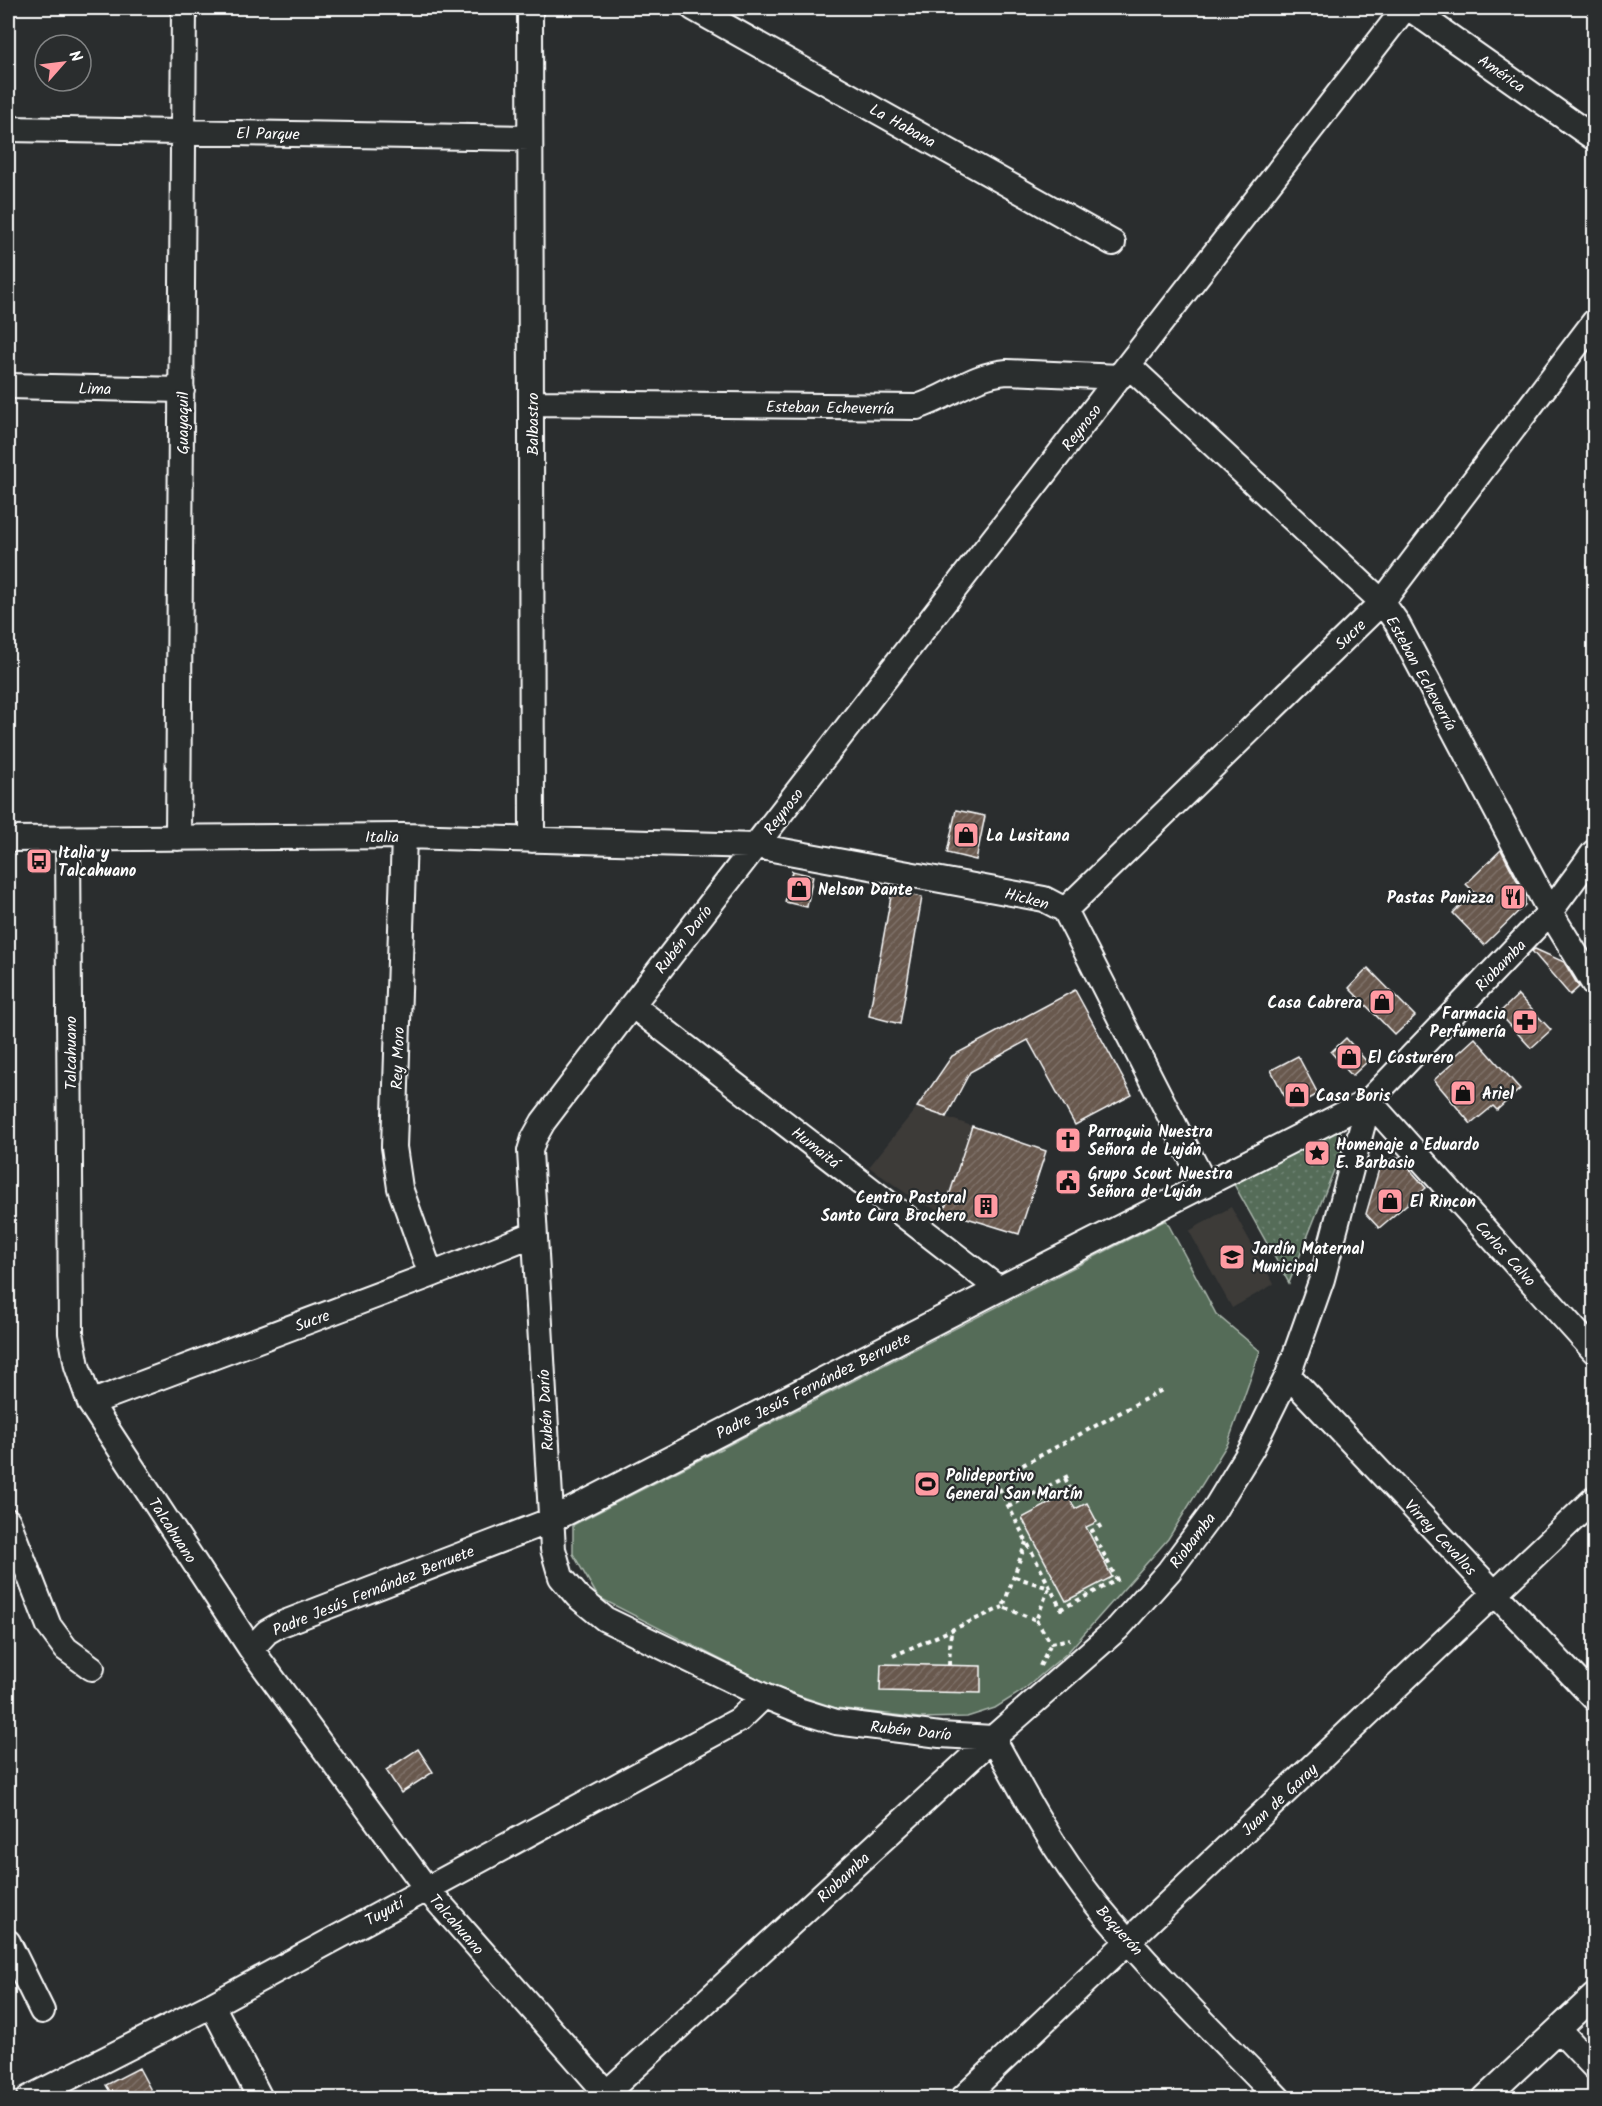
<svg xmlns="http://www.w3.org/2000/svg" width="1602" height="2106" font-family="Kalam,sans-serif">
<defs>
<pattern id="green-dots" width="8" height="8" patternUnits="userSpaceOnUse" patternTransform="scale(1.5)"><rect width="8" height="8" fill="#556c59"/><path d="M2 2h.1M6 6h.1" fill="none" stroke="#6e8272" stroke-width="1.8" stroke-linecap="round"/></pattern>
<pattern id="building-hatch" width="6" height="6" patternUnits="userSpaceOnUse" patternTransform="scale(1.5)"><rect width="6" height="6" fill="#67584e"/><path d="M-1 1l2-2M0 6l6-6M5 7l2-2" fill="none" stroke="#7e7169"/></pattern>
</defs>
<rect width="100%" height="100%" fill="#2a2d2e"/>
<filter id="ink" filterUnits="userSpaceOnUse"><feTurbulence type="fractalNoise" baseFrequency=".0167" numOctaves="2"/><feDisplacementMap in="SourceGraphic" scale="12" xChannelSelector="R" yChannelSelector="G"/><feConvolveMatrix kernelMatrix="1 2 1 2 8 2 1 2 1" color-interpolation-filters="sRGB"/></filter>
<g filter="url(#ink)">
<!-- built -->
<path fill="#3c3a38" d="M917,1107L972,1126L944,1211L921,1204L869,1167Z
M1231,1207L1274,1284L1232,1308L1189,1231Z"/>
<!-- green -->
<path fill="url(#green-dots)" stroke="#aab6ac" stroke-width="1.5" d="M1336,1127L1344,1136V1145L1289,1283L1230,1177Z"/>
<!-- pitch -->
<path fill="#556c59" stroke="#aab6ac" stroke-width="1.5" d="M1166,1220L1216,1314L1260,1351L1228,1443L1168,1539L1067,1653L1022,1691L995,1708L967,1717L920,1718L836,1708L776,1688L598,1597L573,1554V1525Z"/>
<!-- building -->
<path fill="url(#building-hatch)" stroke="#fff" stroke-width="1.5" d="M956,810L985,816L976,860L947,853Z
M1501,850L1525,896V905L1484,945L1453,913L1474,892L1466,884Z
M792,871L813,876L807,907L785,902Z
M892,891L922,897L900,1024L869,1016Z
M1535,949L1564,962L1579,987L1570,995L1532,951Z
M1368,968L1415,1016L1395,1035L1349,988Z
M1075,990L1132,1095L1075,1125L1028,1040L970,1072L946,1117L917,1107L952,1056Z
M1518,995L1551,1030L1531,1048L1499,1013Z
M1346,1038L1367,1062L1352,1076L1331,1052Z
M1475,1038L1520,1089L1497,1110L1493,1106L1471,1124L1434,1080L1454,1062L1452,1059Z
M1298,1056L1318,1094L1291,1109L1271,1070Z
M972,1126L1046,1151L1019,1234L944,1211Z
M1399,1157L1426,1188L1379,1228L1366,1214L1381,1162Z
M1067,1494L1075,1509L1087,1503L1097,1522L1086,1527L1112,1577L1066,1601L1022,1518Z
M881,1664L981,1666V1693L880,1691Z
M418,1749L433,1772L401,1793L386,1770Z
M139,2068L155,2098H114L106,2085Z"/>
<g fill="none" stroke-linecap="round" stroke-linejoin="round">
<!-- minor casing -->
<g stroke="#fff" stroke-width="28">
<path id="minor" d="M530,8L532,840
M693,8L1113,243
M1409,8L1594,138
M8,129L529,138
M1129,366L1382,602L1397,623L1550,912L1594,984
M8,386L182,390
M532,403L917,407C949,397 972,375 1007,372L1120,377
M404,836L394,1147L400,1188L431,1275
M178,838L184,8
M8,839L404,836L756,846L1044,899L1065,910L1205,1185
M68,839L71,1333L77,1366L90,1403L251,1649L426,1888L611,2098
M1065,910L1382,602L1594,322
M632,1005L999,1289
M1369,1101L1594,1351
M1288,1375L1594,1698
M90,1403L431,1275L534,1234
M8,1521L49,1626L66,1649L92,1668
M251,1649L267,1632L279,1625L552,1520L999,1289L1369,1101
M993,1738L940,1735L836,1722L801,1711L764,1696L605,1619L577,1596L561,1577L553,1549L530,1151L534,1138L543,1122L632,1005L1405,8
M993,1738C1024,1795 1056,1854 1097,1905C1153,1973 1217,2035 1278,2098
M8,1942L42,2011
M212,2005L260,2098
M1559,2030L1594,2067
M29,2098L212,2005L739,1720L764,1696
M601,2098L993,1738L1118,1628L1169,1571L1213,1512L1252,1448L1288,1375L1322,1279L1369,1101L1550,912L1594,852
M963,2098L1594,1499
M1485,2098L1594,1996"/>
</g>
<!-- path -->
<path stroke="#fff" stroke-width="4" stroke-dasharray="4.5 4.5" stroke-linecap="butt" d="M1065,1478L1070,1488
M1038,1492L1043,1502
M1008,1507L1072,1474
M1102,1525L1092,1531L1117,1580L1061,1609L995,1480L1162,1390
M1015,1577L1049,1588L1036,1620L1003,1607L1026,1542
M1036,1620L1051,1643L1070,1639
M893,1656L1003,1607
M949,1665L951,1631
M1040,1666L1051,1643"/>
<!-- minor -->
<use href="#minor" stroke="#2a2d2e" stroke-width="24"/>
</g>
</g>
<!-- icons -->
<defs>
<g id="shop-square" transform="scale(1.35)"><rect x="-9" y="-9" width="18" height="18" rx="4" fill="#ff9aa2" stroke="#2a2d2e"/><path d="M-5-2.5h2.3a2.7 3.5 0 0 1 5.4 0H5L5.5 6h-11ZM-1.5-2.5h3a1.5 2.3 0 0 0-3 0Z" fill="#111"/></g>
<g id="bus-square" transform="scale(1.35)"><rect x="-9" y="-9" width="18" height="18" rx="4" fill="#ff9aa2" stroke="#2a2d2e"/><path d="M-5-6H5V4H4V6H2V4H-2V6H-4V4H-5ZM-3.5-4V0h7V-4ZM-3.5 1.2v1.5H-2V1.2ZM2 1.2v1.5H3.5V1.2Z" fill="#111"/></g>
<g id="restaurant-square" transform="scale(1.35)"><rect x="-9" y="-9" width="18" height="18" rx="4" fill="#ff9aa2" stroke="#2a2d2e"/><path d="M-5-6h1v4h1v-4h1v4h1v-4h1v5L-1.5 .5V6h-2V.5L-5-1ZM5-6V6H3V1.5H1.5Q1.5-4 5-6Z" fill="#111"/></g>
<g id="pharmacy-square" transform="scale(1.35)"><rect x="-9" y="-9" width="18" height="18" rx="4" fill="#ff9aa2" stroke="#2a2d2e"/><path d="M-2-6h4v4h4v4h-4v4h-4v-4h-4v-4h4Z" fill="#111"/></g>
<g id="church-square" transform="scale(1.35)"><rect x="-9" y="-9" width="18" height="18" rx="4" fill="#ff9aa2" stroke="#2a2d2e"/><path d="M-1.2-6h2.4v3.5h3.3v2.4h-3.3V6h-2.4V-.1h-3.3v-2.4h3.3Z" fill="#111"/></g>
<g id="sight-square" transform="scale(1.35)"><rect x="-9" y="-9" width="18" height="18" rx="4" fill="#ff9aa2" stroke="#2a2d2e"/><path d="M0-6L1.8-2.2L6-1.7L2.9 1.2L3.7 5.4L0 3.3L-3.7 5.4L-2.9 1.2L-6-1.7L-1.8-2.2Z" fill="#111"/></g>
<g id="civic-square" transform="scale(1.35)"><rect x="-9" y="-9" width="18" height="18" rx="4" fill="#ff9aa2" stroke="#2a2d2e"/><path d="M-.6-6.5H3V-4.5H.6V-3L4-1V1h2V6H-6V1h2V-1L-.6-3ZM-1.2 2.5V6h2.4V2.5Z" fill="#111"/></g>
<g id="building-square" transform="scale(1.35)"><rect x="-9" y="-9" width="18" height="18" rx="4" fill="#ff9aa2" stroke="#2a2d2e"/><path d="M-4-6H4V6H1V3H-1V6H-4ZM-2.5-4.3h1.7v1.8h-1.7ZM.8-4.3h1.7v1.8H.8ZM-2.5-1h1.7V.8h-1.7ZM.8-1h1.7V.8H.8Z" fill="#111"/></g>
<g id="school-square" transform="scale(1.35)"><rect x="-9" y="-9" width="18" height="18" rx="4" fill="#ff9aa2" stroke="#2a2d2e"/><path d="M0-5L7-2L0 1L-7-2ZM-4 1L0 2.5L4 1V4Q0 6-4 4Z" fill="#111"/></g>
<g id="stadium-square" transform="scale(1.35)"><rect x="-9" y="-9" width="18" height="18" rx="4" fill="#ff9aa2" stroke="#2a2d2e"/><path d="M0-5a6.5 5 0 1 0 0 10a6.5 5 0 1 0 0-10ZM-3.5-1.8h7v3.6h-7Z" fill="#111"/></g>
</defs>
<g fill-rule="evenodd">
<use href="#shop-square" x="966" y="835"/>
<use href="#bus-square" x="39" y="861"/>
<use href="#shop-square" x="799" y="889"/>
<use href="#restaurant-square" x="1513" y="897"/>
<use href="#shop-square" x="1382" y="1002"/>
<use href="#pharmacy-square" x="1525" y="1022"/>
<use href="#shop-square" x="1349" y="1057"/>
<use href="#shop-square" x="1463" y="1093"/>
<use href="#shop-square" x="1297" y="1095"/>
<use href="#church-square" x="1068" y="1140"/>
<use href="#sight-square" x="1317" y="1153"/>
<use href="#civic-square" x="1068" y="1182"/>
<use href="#shop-square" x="1390" y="1201"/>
<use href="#building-square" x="986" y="1206"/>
<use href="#school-square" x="1232" y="1257"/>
<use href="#stadium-square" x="927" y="1484"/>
</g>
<g text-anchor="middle" stroke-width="4.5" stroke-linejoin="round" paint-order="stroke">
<!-- street labels -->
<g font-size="16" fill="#fff" stroke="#2a2d2e">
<text transform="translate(1502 73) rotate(35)" y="6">América</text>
<text transform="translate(903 125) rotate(29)" y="6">La Habana</text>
<text transform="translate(268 133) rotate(1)" y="6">El Parque</text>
<text transform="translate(95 388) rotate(1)" y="6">Lima</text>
<text transform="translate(830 407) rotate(1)" y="6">Esteban Echeverría</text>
<text transform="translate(182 423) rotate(-90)" y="6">Guayaquil</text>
<text transform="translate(532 424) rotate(-90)" y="6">Balbastro</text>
<text transform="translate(1081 427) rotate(-52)" y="6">Reynoso</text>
<text transform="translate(1350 634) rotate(-44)" y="6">Sucre</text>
<text transform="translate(1422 673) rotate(61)" y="6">Esteban Echeverría</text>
<text transform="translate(783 811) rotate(-52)" y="6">Reynoso</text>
<text x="382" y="842">Italia</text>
<text transform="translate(1027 898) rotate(15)" y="6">Hicken</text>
<text transform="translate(683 939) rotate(-52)" y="6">Rubén Darío</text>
<text transform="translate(1500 965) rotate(-46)" y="6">Riobamba</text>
<text transform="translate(70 1053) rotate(-90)" y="6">Talcahuano</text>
<text transform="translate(397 1058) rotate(-88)" y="6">Rey Moro</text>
<text transform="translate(816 1147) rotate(38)" y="6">Humaitá</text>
<text transform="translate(1506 1253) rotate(48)" y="6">Carlos Calvo</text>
<text transform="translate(312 1320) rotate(-20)" y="6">Sucre</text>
<text transform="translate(813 1385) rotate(-27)" y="6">Padre Jesús Fernández Berruete</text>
<text transform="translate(545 1410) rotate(-93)" y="6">Rubén Darío</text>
<text transform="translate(173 1530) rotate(57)" y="6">Talcahuano</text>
<text transform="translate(1441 1537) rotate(47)" y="6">Virrey Cevallos</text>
<text transform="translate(1192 1540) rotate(-53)" y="6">Riobamba</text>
<text transform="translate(373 1590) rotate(-22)" y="6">Padre Jesús Fernández Berruete</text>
<text transform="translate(911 1730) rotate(6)" y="6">Rubén Darío</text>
<text transform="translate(1279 1799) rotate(-43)" y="6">Juan de Garay</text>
<text transform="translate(843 1877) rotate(-43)" y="6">Riobamba</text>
<text transform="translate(384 1911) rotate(-29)" y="6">Tuyutí</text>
<text transform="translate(457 1924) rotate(49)" y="6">Talcahuano</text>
<text transform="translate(1120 1930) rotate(48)" y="6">Boquerón</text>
</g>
<!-- poi labels -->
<g font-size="16" font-weight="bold" fill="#fff" stroke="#2a2d2e" text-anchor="start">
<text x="986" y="841">La Lusitana</text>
<text x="58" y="858">Italia y<tspan x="58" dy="18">Talcahuano</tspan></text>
<text x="818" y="895">Nelson Dante</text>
<text x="1494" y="903" text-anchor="end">Pastas Panizza</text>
<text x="1362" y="1008" text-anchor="end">Casa Cabrera</text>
<text x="1506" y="1019" text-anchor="end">Farmacia<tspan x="1506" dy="18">Perfumería</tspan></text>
<text x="1368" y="1063">El Costurero</text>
<text x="1482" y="1099">Ariel</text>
<text x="1316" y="1101">Casa Boris</text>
<text x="1088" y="1137">Parroquia Nuestra<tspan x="1088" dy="18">Señora de Luján</tspan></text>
<text x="1336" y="1150">Homenaje a Eduardo<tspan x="1336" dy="18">E. Barbasio</tspan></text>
<text x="1088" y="1179">Grupo Scout Nuestra<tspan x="1088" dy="18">Señora de Luján</tspan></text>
<text x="966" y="1203" text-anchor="end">Centro Pastoral<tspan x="966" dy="18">Santo Cura Brochero</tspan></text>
<text x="1410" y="1207">El Rincon</text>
<text x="1252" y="1254">Jardín Maternal<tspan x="1252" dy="18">Municipal</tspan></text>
<text x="946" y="1481">Polideportivo<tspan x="946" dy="18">General San Martín</tspan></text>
</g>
</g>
<!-- margin -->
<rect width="1602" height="2106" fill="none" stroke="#2a2d2e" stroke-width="30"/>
<rect x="15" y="15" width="1572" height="2076" fill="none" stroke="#fff" stroke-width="2" filter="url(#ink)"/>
<!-- north arrow -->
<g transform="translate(63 63) rotate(62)"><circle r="28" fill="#2a2d2e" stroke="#7f8182" stroke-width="1.5"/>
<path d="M0-4.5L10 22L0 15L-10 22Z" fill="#ff9aa2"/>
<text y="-9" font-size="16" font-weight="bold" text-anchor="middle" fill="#ffffff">N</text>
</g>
</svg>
